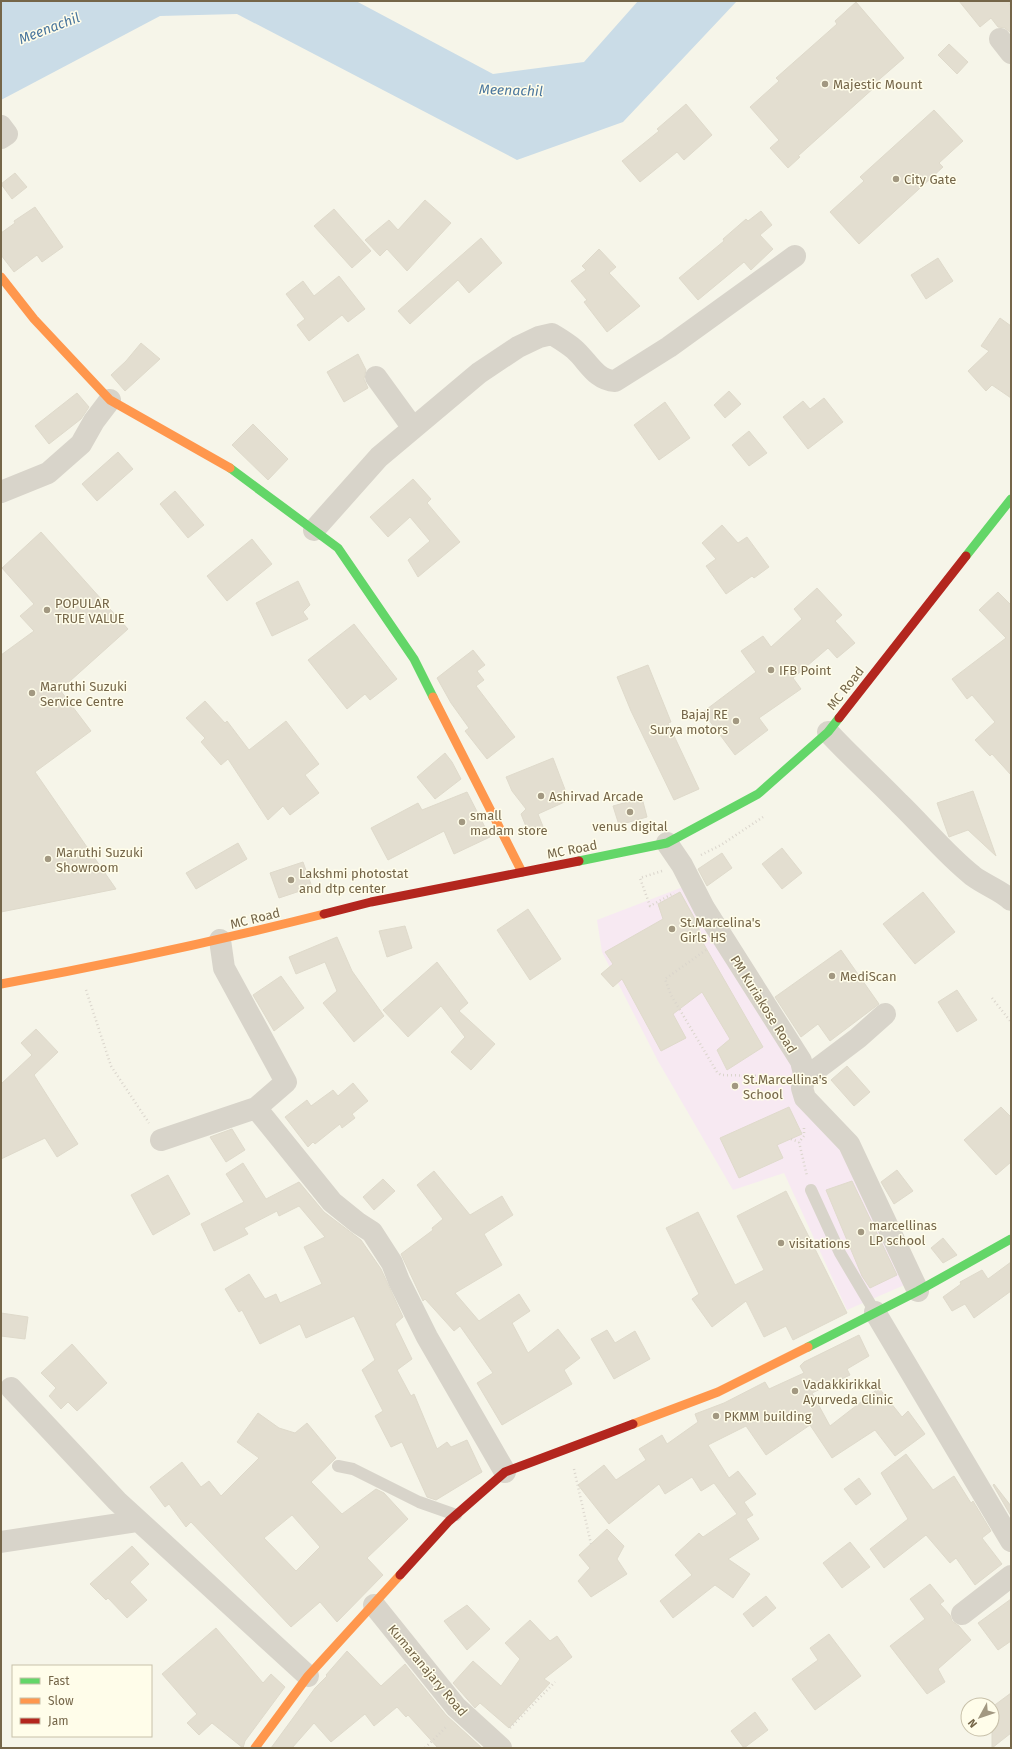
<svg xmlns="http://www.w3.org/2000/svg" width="1012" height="1749" font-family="'Fira Sans',sans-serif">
<rect width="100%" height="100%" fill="#f6f5e9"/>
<!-- education -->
<path fill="#f7e9f2" d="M683,887L843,1147L909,1283L847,1310L784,1173L733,1190L658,1061L602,952L597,920Z"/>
<!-- water -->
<path fill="#cadce7" d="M1,1H356L493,74L584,62L638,1H737L623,122L517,160L237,14L160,16L1,100Z"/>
<!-- building -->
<path fill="#e3ded0" stroke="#dfdacb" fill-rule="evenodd" d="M959,1H1011L1009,4L1011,6V33L1005,28L998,27L991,18L980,27Z
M856,2L904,58L874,84L876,86L798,156L800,157L788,168L770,148L779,140L750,107L779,81L776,78L837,24L835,21Z
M949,44L968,62L957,74L938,55Z
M686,104L712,135L684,160L677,152L640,182L622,161L659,131L657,129Z
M934,110L963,141L939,163L943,167L859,244L830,212L864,181L860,177Z
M15,173L27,187L12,199L1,184Z
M425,200L451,223L407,271L387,249L380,256L365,240L389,220L398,230Z
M35,207L63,247L42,262L37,255L14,272L1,255V233L15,223L14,221Z
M334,209L371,251L352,268L314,226Z
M761,211L772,225L760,235L773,249L751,270L744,262L698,300L679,278L724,241L723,239L746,219L748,221Z
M481,238L502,263L469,293L458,280L410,324L398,311Z
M599,249L616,267L609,273L640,306L607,332L584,302L587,300L571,281L586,270L582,266Z
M938,258L953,281L926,299L911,275Z
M339,276L365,309L348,322L342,315L309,341L297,325L305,319L286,294L303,281L314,296Z
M1000,318L1011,326V398L992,385L986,391L968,371L989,351L981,346Z
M141,343L160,359L125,391L111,375L126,361Z
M358,354L366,370L364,379L368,388L344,402L327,372Z
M729,391L741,404L725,418L714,405Z
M77,393L89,407L81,419L49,444L35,426Z
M824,398L843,422L808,449L783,417L803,401L810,409Z
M665,402L690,438L659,460L634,425Z
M253,424L288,459L268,480L232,445Z
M749,431L767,453L749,466L732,445Z
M118,452L133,469L97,501L82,484Z
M413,479L431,499L427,503L460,542L418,577L408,560L430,541L410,517L388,537L370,517Z
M175,491L204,525L188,538L160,504Z
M722,525L738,543L747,537L769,567L754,578L752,576L726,594L706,566L716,559L702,543Z
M41,532L128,629L60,690L91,731L35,772L116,889L1,912V655L34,631L20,616L34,604L2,568Z
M252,539L272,564L227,601L207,576Z
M298,581L310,605L303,612L308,619L272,636L256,603Z
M817,588L842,615L835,621L855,643L837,658L828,648L793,678L801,689L759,718L768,730L735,755L703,712L756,672L741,651L763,636L771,647L802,619L794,609Z
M998,592L1011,605V775L992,754L990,756L975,740L995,722L972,695L967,699L952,679L1006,638L979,610Z
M354,624L397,679L370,700L365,694L347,709L308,660Z
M473,650L485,665L477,671L484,680L476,686L515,737L487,759L465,731L469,728L451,703L437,678Z
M648,665L671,722L668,723L699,789L674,800L631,711L617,677Z
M205,701L225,723L227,721L249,750L286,721L319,764L305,775L319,793L290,815L283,806L268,820L228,759L221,765L201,742L205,738L186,718Z
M445,753L452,762L461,779L435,799L417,777Z
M553,758L569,800L538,814L544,829L529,834L521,814L526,809L512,791L506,777Z
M973,791L996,856L968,830L949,837L937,803Z
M467,792L490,837L454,854L444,831L388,860L371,828L418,803L422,810Z
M642,798L647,817L619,825L613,806Z
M238,843L247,859L196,889L186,873Z
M782,848L802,873L782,889L762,864Z
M722,853L732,868L707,886L698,869Z
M303,862L312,887L279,898L270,873Z
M680,892L696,921L703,940L702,941L763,1047L727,1070L717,1050L730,1039L702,992L673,1014L686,1038L661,1051L622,979L613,987L601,974L613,964L605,952L663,919L658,904Z
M923,892L955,932L915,964L883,924Z
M528,909L561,959L530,980L497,930Z
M405,926L412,948L387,957L379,931Z
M337,937L352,971L384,1016L354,1042L323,1003L337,991L325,962L296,974L289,957Z
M841,950L879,1004L830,1041L818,1024L801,1037L775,997Z
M437,962L468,1003L459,1011L495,1044L471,1070L451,1052L465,1037L441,1006L408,1037L383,1010Z
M281,976L304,1008L274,1031L253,995Z
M957,990L977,1020L957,1032L938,1002Z
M36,1029L58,1052L34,1075L78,1144L57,1157L45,1138L1,1159V1084L32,1055L21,1043Z
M847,1066L870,1092L854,1106L831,1080Z
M353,1083L368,1101L352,1114L355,1118L342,1128L340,1124L315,1144L313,1142L308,1147L285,1117L307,1100L311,1106L333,1090L338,1096Z
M789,1107L802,1134L777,1145L783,1158L739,1178L720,1138Z
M1001,1107L1011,1117V1162L996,1175L964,1140Z
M232,1129L245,1150L226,1162L210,1137Z
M243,1163L266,1199L299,1182L324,1212L361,1240L381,1269L403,1317L395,1324L412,1359L397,1370L411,1396L414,1394L437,1449L447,1442L451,1447L467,1440L482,1472L436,1500L427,1497L402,1442L391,1447L375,1416L383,1411L362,1370L375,1360L354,1316L306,1338L300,1324L260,1344L242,1310L239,1312L225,1289L249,1274L265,1299L276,1294L280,1303L322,1284L304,1247L325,1237L299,1206L279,1216L277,1211L244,1228L248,1234L214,1251L201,1224L244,1202L226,1174Z
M897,1170L913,1191L894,1204L881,1182Z
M434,1171L470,1215L502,1196L513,1215L484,1234L502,1265L455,1293L479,1321L519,1294L530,1311L512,1323L528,1353L558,1329L580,1358L564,1370L572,1384L502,1425L477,1383L493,1373L460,1326L454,1331L425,1299L423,1301L401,1254L433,1230L432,1228L443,1219L417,1185Z
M168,1175L190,1214L153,1235L131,1195Z
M383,1179L395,1191L374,1210L363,1197Z
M852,1181L897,1275L870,1288L862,1276L826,1190Z
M786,1191L847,1313L793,1340L786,1326L764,1337L746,1301L712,1327L692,1299L699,1294L666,1228L698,1212L735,1285L764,1270L737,1216Z
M943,1238L957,1255L943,1263L931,1248Z
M1011,1262V1291L974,1318L965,1304L952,1311L943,1297L961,1284L960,1282L982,1270L988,1279Z
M1,1313L28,1317L25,1339L1,1336Z
M607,1330L615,1343L635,1331L650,1359L614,1379L591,1339Z
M859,1335L869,1356L847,1369L850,1375L812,1393L830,1426L879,1388L902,1417L908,1411L925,1434L895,1456L875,1430L832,1458L810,1425L766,1455L746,1426L708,1445L729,1478L738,1471L756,1494L744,1502L753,1515L746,1519L759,1539L728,1559L750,1574L733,1598L715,1585L673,1618L660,1601L692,1575L675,1555L699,1533L703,1537L737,1514L714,1483L701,1491L692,1477L665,1494L659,1484L609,1524L578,1485L604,1465L616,1480L646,1460L639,1449L662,1435L667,1444L698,1422L695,1414L724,1403L765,1382L769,1389L804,1373L800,1366L804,1362Z
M72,1344L107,1383L77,1411L68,1402L61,1409L49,1396L56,1388L41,1373Z
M258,1413L279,1428L295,1433L307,1423L336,1458L311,1482L342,1514L376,1489L384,1493L408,1519L367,1558L383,1575L337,1622L320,1602L291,1627L191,1522L186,1527L169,1504L165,1507L150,1487L182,1462L201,1487L209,1481L221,1496L259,1458L237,1442ZM292,1515L320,1547L296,1571L264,1538Z
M906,1454L933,1490L954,1476L971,1503L973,1501L991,1531L982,1538L1002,1564L975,1585L956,1558L950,1563L926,1535L884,1568L870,1549L908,1519L881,1473Z
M859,1478L871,1494L856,1505L844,1489Z
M994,1484L1011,1506V1516L993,1485Z
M607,1529L624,1546L617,1559L627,1574L591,1597L578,1581L590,1568L579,1555Z
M850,1542L870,1567L842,1588L823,1563Z
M132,1546L149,1564L130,1582L147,1600L127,1618L108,1598L106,1600L90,1584Z
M930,1584L944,1601L940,1604L950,1615L952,1621L959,1626L971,1640L938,1669L945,1682L927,1694L890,1646L925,1619L910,1599Z
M766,1596L776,1608L753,1627L743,1614Z
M1011,1599V1641L998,1650L978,1623Z
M467,1605L490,1629L467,1650L444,1621Z
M530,1620L550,1641L557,1636L572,1657L544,1679L550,1683L509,1728L480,1703L475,1708L453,1683L473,1661L501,1686L520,1659L505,1643Z
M216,1628L263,1683L271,1674L285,1687L245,1741L243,1748L212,1723L199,1735L187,1723L197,1714L162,1674Z
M829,1634L861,1676L815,1710L792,1679L818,1660L810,1648Z
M347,1651L381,1686L405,1664L446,1715L482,1748H438L408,1715L406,1717L397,1707L374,1726L365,1714L331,1742L314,1723L292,1748H271L315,1688L327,1676L326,1675Z
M1011,1693V1733L992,1748V1707Z
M755,1712L768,1730L744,1748L731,1731Z"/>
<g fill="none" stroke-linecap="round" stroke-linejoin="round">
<!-- path -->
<path stroke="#dad5cc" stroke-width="2.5" stroke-dasharray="1 3" stroke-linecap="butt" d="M701,855L721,845L763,817
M662,871L640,878L650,906L674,893
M706,950L665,979L671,995L717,1072L721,1075L763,1076L783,1081
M86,990L111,1066L149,1123
M992,998L1011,1022
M804,1128V1136L799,1142L807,1176
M791,1139L799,1142
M574,1469L591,1544
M510,1728L555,1682
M425,1748L447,1726"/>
<!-- lane -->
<path stroke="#d8d4ca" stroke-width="12" d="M811,1190L840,1253L875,1312
M338,1466L353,1469L419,1502L456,1515"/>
<!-- street -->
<path stroke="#d8d4ca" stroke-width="22" d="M1000,39L1011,53
M1,126L7,134L1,138
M376,377L413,428
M1,492L48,473L81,444L94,421L110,400
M314,530L379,457L479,373L518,347L539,337L552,334C560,339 567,343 574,349C588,361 595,380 615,381L669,347L795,256
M828,732C851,757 876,779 899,803C924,827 945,854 973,876C985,885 1000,890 1011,900
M667,843L682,865L704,908L801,1061L805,1078L802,1088L805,1098L849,1144L918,1291
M220,940L224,968L286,1082L256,1108L332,1202L358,1223L372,1232L392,1263L399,1281L427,1337L505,1472
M805,1078L858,1038L885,1014
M161,1140L256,1108
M875,1312L1011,1541
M11,1388L117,1501L308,1676
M1,1542L138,1521
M374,1605L456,1707L501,1748
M962,1614L1011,1576"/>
<!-- fast -->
<path stroke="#63d668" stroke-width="9" d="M230,468L338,548L414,659L433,697
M966,556L1011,499
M579,861L667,843L758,794L828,732L839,718
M808,1347L918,1291L1011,1239"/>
<!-- slow -->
<path stroke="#ff974d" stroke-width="9" d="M1,277L34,319L110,400L230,468
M433,697L522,872
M1,984C110,964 217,941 324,914
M633,1424L718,1392L808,1347
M255,1748L308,1676L400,1575"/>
<!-- jam -->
<path stroke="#b3261e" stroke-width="9" d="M839,718L966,556
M324,914L371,902L579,861
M400,1575L449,1521L505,1472L633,1424"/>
</g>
<!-- markers -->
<g fill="#a29881" stroke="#fffdea" stroke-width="1.5">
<circle cx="825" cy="84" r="4"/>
<circle cx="896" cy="179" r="4"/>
<circle cx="47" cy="610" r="4"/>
<circle cx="771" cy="670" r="4"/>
<circle cx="32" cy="693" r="4"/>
<circle cx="736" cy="721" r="4"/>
<circle cx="541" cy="796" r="4"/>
<circle cx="630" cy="812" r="4"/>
<circle cx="462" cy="822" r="4"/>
<circle cx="48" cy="859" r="4"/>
<circle cx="291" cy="880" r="4"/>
<circle cx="672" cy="929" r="4"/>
<circle cx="832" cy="976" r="4"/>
<circle cx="735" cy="1086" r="4"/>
<circle cx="861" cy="1232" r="4"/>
<circle cx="781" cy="1243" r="4"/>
<circle cx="795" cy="1391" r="4"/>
<circle cx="716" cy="1416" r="4"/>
</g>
<g text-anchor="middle" stroke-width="3" stroke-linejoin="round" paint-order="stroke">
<!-- poi labels -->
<g font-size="13" fill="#756649" stroke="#fffdea" text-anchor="start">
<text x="833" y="89">Majestic Mount</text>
<text x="904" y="184">City Gate</text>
<text x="55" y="608">POPULAR<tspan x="55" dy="15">TRUE VALUE</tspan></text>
<text x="779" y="675">IFB Point</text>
<text x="40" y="691">Maruthi Suzuki<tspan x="40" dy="15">Service Centre</tspan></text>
<text x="728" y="719" text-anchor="end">Bajaj RE<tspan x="728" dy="15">Surya motors</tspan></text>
<text x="549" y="801">Ashirvad Arcade</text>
<text x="470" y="820">small<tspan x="470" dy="15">madam store</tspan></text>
<text x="630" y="831" text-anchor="middle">venus digital</text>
<text x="56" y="857">Maruthi Suzuki<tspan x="56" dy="15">Showroom</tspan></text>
<text x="299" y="878">Lakshmi photostat<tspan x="299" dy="15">and dtp center</tspan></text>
<text x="680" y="927">St.Marcelina's<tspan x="680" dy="15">Girls HS</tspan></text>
<text x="840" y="981">MediScan</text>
<text x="743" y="1084">St.Marcellina's<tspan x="743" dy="15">School</tspan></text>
<text x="869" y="1230">marcellinas<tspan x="869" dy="15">LP school</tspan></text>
<text x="789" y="1248">visitations</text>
<text x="803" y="1389">Vadakkirikkal<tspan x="803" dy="15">Ayurveda Clinic</tspan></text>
<text x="724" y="1421">PKMM building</text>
</g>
<!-- street labels -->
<g font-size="13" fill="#756649" stroke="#fffdea">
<text transform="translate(845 688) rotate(-52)" y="5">MC Road</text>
<text transform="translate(572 849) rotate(-11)" y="5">MC Road</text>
<text transform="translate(255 918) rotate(-14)" y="5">MC Road</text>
<text transform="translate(764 1004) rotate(58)" y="5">PM Kuriakose Road</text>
<text transform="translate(428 1670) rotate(50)" y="5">Kumaranajary Road</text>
</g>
<!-- water labels -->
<g font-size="14" font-style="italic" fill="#4b779e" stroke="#fffdea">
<text transform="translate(49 28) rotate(-21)" y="5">Meenachil</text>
<text transform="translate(511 90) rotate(2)" y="5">Meenachil</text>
</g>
</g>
<!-- border -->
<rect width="1012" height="1749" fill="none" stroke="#756649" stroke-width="4"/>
<!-- legend -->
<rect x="12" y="1665" width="140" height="72" fill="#fffdea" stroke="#c8c1aa"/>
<rect x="20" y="1678" width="20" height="6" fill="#63d668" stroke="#c8c1aa"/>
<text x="48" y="1685" font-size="12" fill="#756649">Fast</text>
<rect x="20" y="1698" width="20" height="6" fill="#ff974d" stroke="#c8c1aa"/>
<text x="48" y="1705" font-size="12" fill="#756649">Slow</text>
<rect x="20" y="1718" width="20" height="6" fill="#b3261e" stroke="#c8c1aa"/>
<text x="48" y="1725" font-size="12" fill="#756649">Jam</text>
<!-- north arrow -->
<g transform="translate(980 1717) rotate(230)"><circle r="19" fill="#fffdea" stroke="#c8c1aa"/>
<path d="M0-3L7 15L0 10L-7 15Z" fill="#a29881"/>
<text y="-6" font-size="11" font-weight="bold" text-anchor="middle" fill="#756649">N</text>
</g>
</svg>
